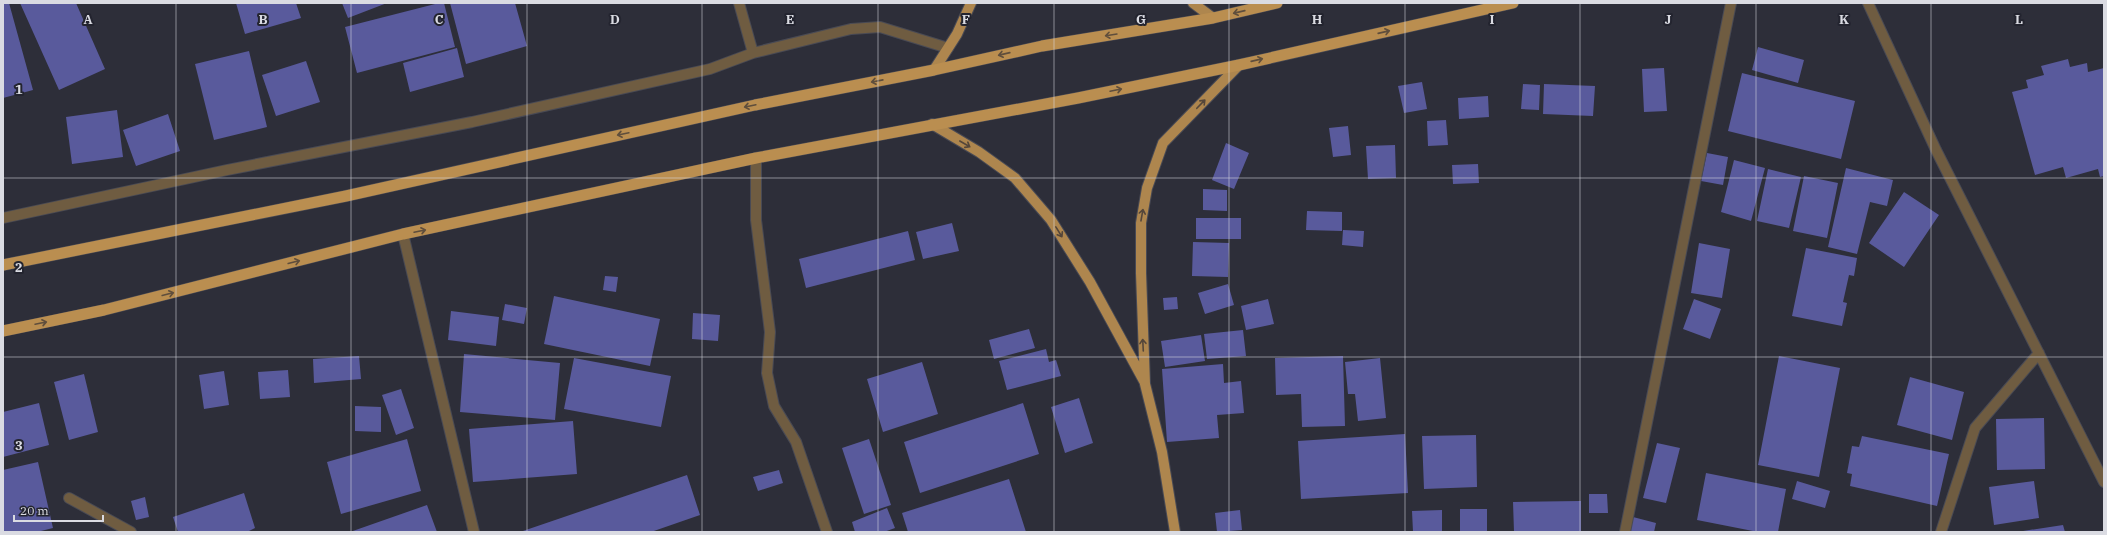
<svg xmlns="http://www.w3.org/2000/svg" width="2107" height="535" font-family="'IBM Plex Serif',serif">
<rect width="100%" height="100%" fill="#2d2e39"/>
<!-- building -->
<path fill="#595a9c" d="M3,3H9L33,90L3,98Z
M20,3H76L105,69L59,90Z
M236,3H296L301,18L245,34Z
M342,3H387L348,18Z
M439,3H444L455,47L357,73L345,27Z
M450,3H515L527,46L466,64Z
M1758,47L1804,60L1798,83L1752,70Z
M457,48L464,77L410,92L403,63Z
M249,51L267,127L214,140L195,64Z
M2068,59L2070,67L2087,63L2088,72L2104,68V176L2100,177L2098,169L2066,178L2063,167L2035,175L2012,92L2028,88L2026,80L2044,75L2041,66Z
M306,61L320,102L276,116L262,75Z
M1664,68L1667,111L1644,112L1642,69Z
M1742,73L1855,101L1841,159L1728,131Z
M1422,82L1427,109L1404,113L1398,86Z
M1523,84L1540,85L1539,110L1521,109Z
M1544,84L1595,86L1593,116L1543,114Z
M1488,96L1489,117L1459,119L1458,98Z
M117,110L123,157L72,164L66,117Z
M168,114L180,151L136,166L123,130Z
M1446,120L1448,145L1428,146L1427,121Z
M1348,126L1351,155L1333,157L1329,128Z
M1226,143L1249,153L1234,189L1212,180Z
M1395,145L1396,178L1368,179L1366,146Z
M1707,153L1728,157L1723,185L1701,181Z
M1734,160L1765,168L1751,221L1721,212Z
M1478,164L1479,183L1453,184L1452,165Z
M1846,168L1893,180L1887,206L1870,202L1857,254L1828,247Z
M1768,169L1801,177L1789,228L1757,221Z
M1804,176L1838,183L1827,238L1793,231Z
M1203,189L1227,190V211L1203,210Z
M1904,192L1939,215L1904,267L1869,243Z
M1307,211L1342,212V231L1306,230Z
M1196,218H1241V239H1196Z
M952,223L959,251L923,259L916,232Z
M1343,230L1364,231L1363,247L1342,245Z
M908,231L915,260L806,288L799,259Z
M1193,242L1229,243L1228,277L1192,276Z
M1699,243L1730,249L1722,298L1691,293Z
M1806,248L1857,258L1854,276L1849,275L1843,302L1847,303L1842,326L1792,316Z
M605,276L618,277L616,292L603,290Z
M1228,284L1234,305L1205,314L1198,293Z
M554,296L660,319L650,366L544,344Z
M1177,297L1178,309L1164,310L1163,298Z
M1268,299L1274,324L1246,330L1241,306Z
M1694,299L1721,309L1710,339L1683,329Z
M505,304L527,308L524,324L502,320Z
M451,311L499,317L496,346L448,340Z
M693,313L720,315L718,341L692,339Z
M1029,329L1035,348L994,359L989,340Z
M1243,330L1246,356L1207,359L1204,334Z
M1201,335L1205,361L1165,367L1161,341Z
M1046,349L1049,362L1056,360L1061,376L1007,390L999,361Z
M464,354L560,363L555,420L460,412Z
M359,356L361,379L314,383L313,359Z
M1343,356L1345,426L1302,427L1301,394L1276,395L1275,358Z
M1779,356L1840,368L1819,477L1758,465Z
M574,358L671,376L661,427L564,409Z
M1380,358L1386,418L1358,421L1355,394H1348L1345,362Z
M922,362L938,414L883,432L867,379Z
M1223,364L1224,383L1241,381L1244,413L1217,415L1219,438L1167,442L1162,369Z
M288,370L290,397L260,399L258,372Z
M224,371L229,405L204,409L199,375Z
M84,374L98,432L69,440L54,382Z
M1910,377L1964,392L1952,440L1897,425Z
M401,389L414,428L396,435L382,395Z
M1079,398L1093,443L1065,453L1051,407Z
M39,403L49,445L3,457V412Z
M1023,403L1039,454L920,493L904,442Z
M355,406L381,407V432L355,431Z
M2044,418L2045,469L1997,470L1996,419Z
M573,421L577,474L473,482L469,429Z
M1405,434L1408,493L1301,499L1298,441Z
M1476,435L1477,487L1424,489L1422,436Z
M1862,436L1949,454L1937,506L1850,486L1852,474L1847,473L1852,446L1859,447Z
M407,439L421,491L341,514L327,462Z
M869,439L891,505L864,514L842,448Z
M1657,443L1680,448L1666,503L1643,498Z
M38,462L53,528L37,532H3V470Z
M779,470L783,483L758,491L753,477Z
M1706,473L1786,489L1778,532H1758L1697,520Z
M687,475L700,515L651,532H520Z
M1009,479L1026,532H908L902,513Z
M1797,481L1830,491L1825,508L1792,499Z
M2034,481L2039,518L1994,525L1989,487Z
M244,493L255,528L247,532H178L173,517Z
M1589,494H1607L1608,513H1589Z
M145,497L149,517L136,520L131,501Z
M1581,501V532H1514L1513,502Z
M427,505L437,532H350Z
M887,508L895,528L884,532H855L852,522Z
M1460,509H1487V532H1460Z
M1240,510L1242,530L1217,532L1215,513Z
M1442,510V532H1413L1412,511Z
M1633,517L1656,523L1654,532H1629Z
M2063,525L2065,532H2023V531Z"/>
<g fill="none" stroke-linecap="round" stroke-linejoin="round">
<!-- minor casing -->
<g stroke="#494a54" stroke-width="12">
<path id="minor" d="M739,3L753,53
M1868,3L1936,150L2104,482
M756,158V220L770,332L767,373L774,406L796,442L827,532
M3,218L227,170L472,122L710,69L753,53L851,29L880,27L948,48
M403,234L474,532
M69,498L131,532
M1625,532L1731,3
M1941,532L1975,428L2039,353"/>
</g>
<!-- primary casing -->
<g stroke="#494a54" stroke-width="12">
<path id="primary" d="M1193,3L1213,18
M934,70L957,34L971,3
M932,124L979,152L1015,178L1051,220L1090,282L1144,381
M1175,532L1162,452L1145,384L1141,273V223L1147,188L1163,143L1239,65"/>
</g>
<!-- trunk casing -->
<g stroke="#494a54" stroke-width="12">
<path id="trunk" d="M3,265L346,196L755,105L934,70L1042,46L1213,18L1277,3
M3,331L104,310L403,234L756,158L1078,98L1239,65L1513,3"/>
</g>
<!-- minor -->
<use href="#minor" stroke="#6f5c41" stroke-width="10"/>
<!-- primary -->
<use href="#primary" stroke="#ae864e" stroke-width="10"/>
<!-- trunk -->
<use href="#trunk" stroke="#ba8e50" stroke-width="11"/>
</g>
<!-- one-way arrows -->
<defs><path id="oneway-shaft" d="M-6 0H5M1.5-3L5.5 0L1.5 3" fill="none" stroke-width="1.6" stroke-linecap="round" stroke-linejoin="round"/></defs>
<g stroke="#5f4e3c">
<use href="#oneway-shaft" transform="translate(1239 12) rotate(167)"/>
<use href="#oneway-shaft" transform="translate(1384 32) rotate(-13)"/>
<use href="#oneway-shaft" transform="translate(1111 35) rotate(171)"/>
<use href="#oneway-shaft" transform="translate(1004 54) rotate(167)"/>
<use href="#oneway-shaft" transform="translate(1257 60) rotate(-13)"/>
<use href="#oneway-shaft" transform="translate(877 81) rotate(169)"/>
<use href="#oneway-shaft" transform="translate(1116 90) rotate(-12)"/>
<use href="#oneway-shaft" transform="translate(750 106) rotate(168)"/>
<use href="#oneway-shaft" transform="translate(623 134) rotate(168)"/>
<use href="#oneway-shaft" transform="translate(420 231) rotate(-12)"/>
<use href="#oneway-shaft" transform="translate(294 262) rotate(-14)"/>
<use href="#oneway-shaft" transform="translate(168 294) rotate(-14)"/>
<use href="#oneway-shaft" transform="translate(41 323) rotate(-12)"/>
</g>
<g stroke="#54463a">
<use href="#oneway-shaft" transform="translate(1201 104) rotate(-46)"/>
<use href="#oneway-shaft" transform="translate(965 144) rotate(30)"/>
<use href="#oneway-shaft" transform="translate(1142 215) rotate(-80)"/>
<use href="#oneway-shaft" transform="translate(1059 232) rotate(58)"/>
<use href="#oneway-shaft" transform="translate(1143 345) rotate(-93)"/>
</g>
<!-- grid -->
<path fill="none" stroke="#dadbe2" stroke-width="1" stroke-opacity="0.55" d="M176,3V532M351,3V532M527,3V532M702,3V532M878,3V532M1054,3V532M1229,3V532M1405,3V532M1580,3V532M1756,3V532M1931,3V532M3,178H2104M3,357H2104"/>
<g font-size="13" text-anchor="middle" font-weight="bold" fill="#dadbe2" stroke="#23242f" stroke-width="4" stroke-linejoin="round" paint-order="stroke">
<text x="88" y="24">A</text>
<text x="263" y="24">B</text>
<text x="439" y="24">C</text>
<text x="615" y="24">D</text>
<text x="790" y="24">E</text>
<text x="966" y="24">F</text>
<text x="1141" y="24">G</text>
<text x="1317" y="24">H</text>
<text x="1492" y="24">I</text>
<text x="1668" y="24">J</text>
<text x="1844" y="24">K</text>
<text x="2019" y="24">L</text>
<text x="19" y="94">1</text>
<text x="19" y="272">2</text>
<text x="19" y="450">3</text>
</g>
<!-- border -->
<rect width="2107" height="535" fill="none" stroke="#dadbe2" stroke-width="8"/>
<!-- scale -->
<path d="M14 515v6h89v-6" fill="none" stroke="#dadbe2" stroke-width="2"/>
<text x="20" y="515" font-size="12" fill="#dadbe2" stroke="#23242f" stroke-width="3" paint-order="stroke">20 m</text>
</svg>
